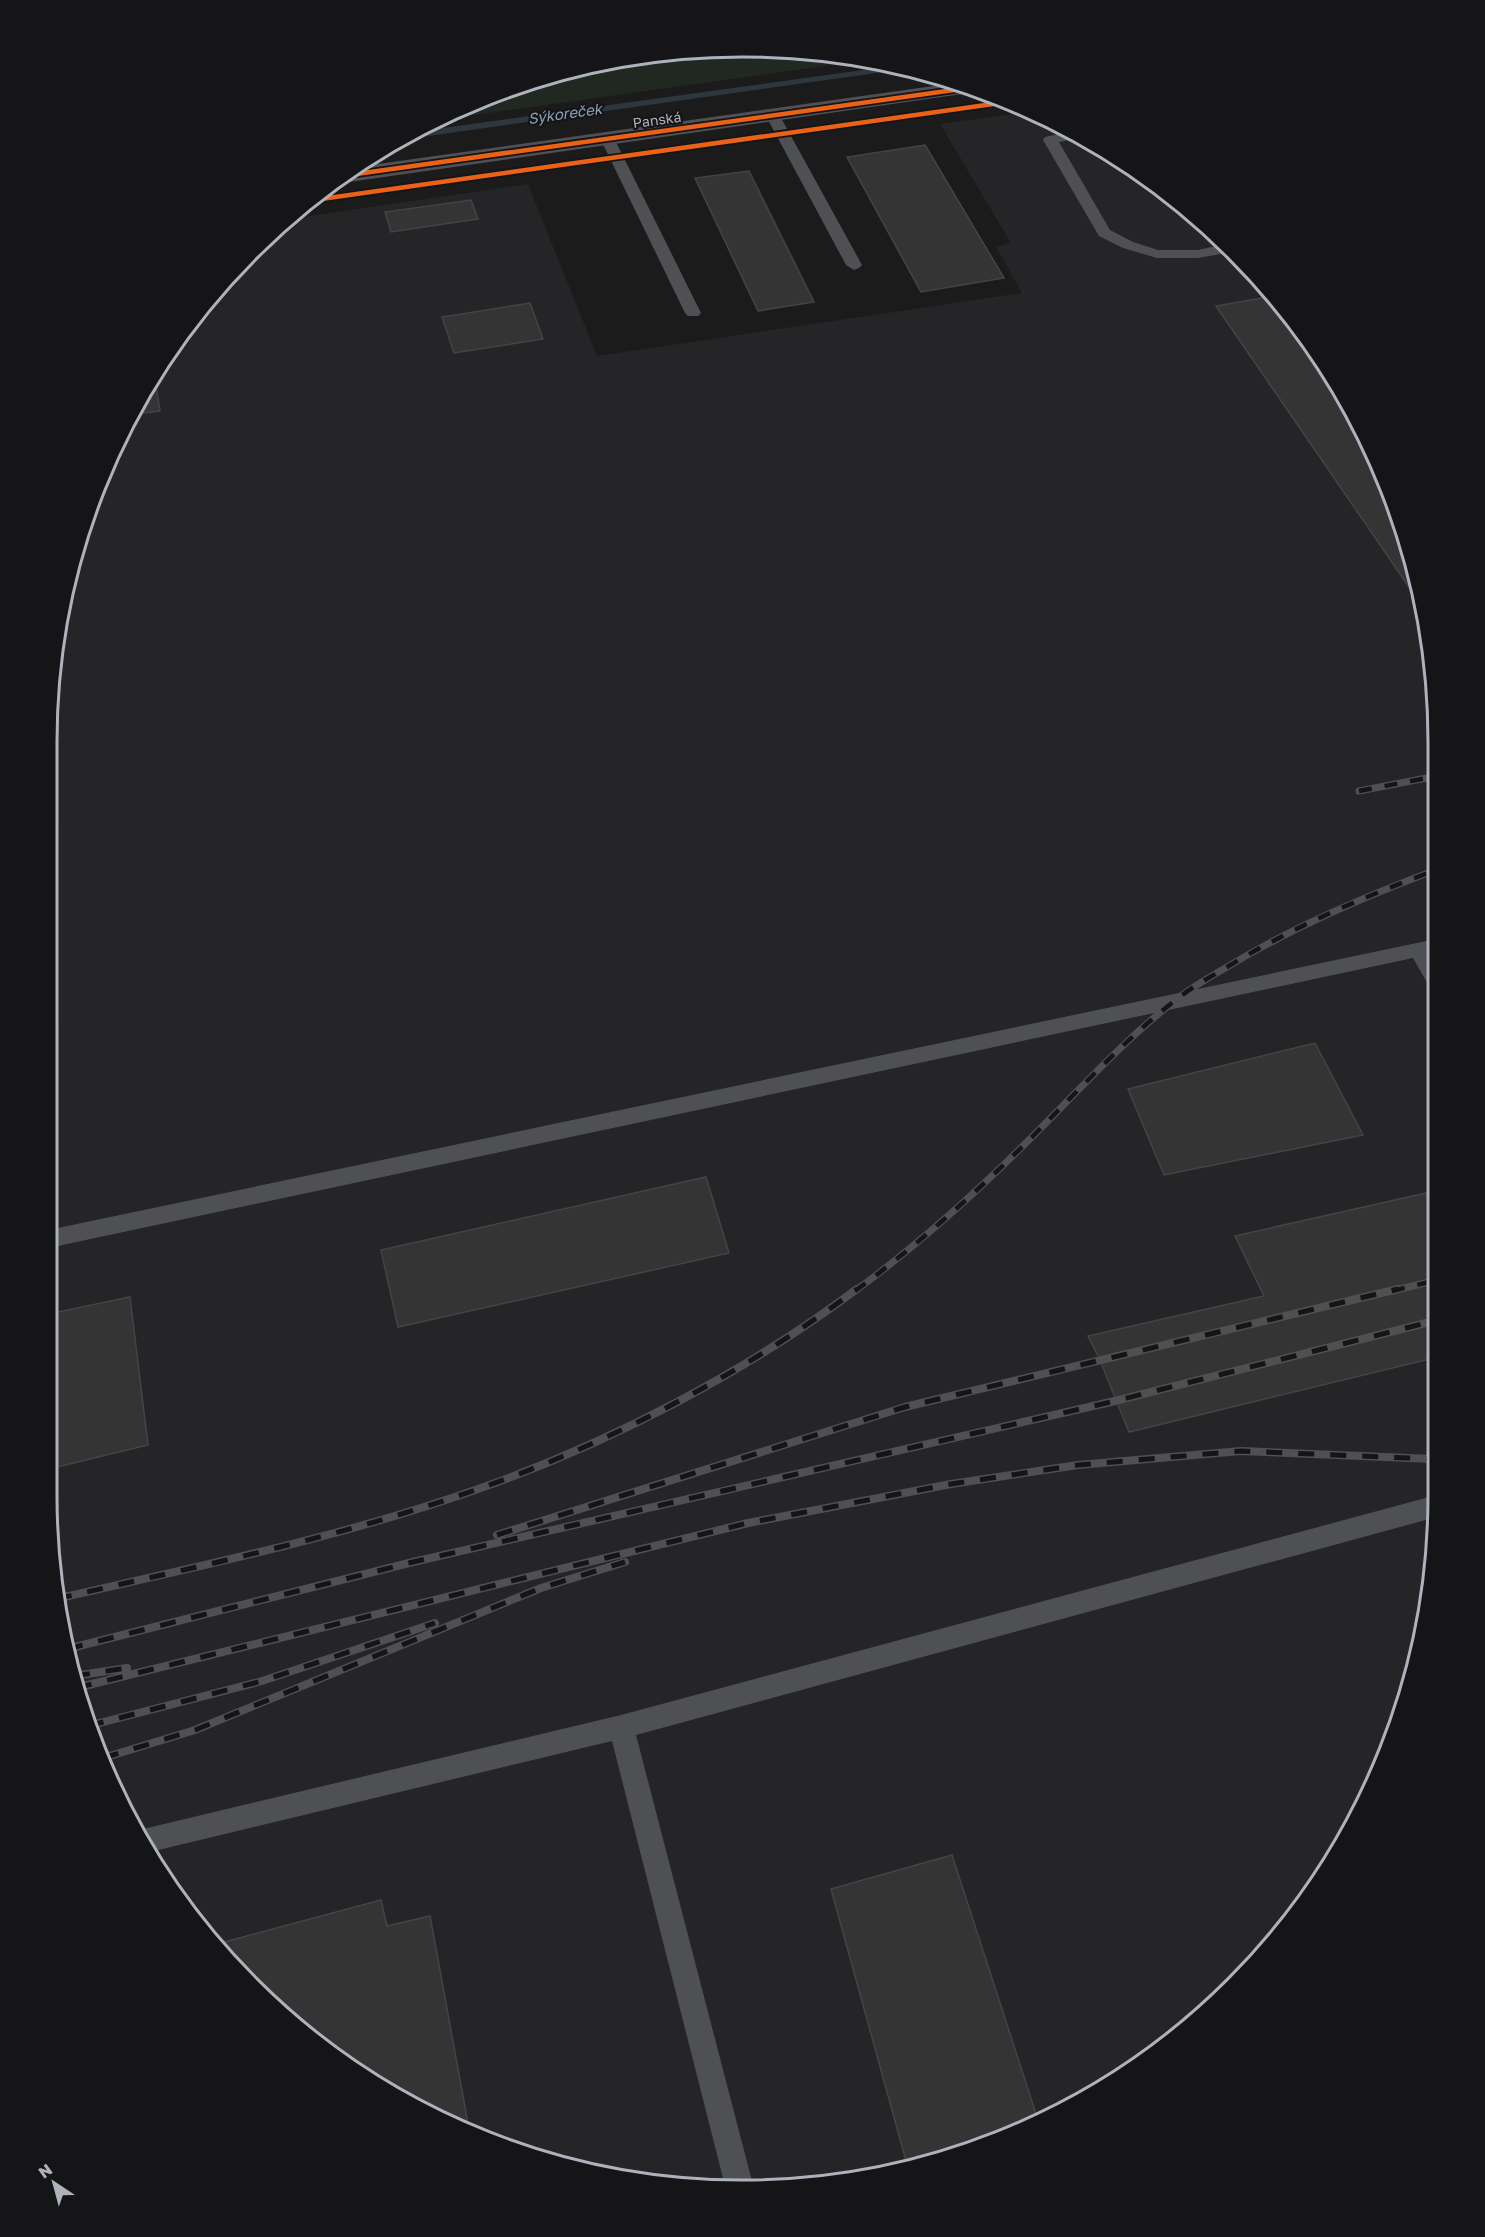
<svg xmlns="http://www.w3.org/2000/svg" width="1485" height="2237" font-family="'Golos Text',sans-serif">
<rect width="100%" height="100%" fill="#1b1b1b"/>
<!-- built -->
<path fill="#252527" d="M1029,112L1091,140L1202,219L1295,319L1415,563L1437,697L1432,1586L1402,1718L1367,1802L1266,1954L1201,2018L1091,2097L1009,2138L879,2177L697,2189L606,2177L476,2138L319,2046L219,1954L164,1881L83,1718L53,1586V651L70,562L118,435L219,283L288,219L528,184L597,356L1022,293L996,247L1011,243L940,124Z"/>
<!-- green -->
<path fill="#212822" d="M697,48L834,53L867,60L431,121L563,70Z"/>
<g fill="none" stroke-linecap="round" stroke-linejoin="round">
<!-- stream -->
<path fill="#2e373d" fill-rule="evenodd" d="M892,66L905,69L407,139L403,138L413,132Z"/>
</g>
<!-- building -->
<path fill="#343435" stroke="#434447" stroke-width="1.5" d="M925,145L1004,278L921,292L847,157Z
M749,171L814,302L758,311L695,178Z
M471,200L478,219L391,232L385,212Z
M1273,296L1295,319L1367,435L1415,563L1422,606L1216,306Z
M530,303L543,339L454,353L442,317Z
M155,380L160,411L132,414Z
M1315,1043L1363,1135L1164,1175L1128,1089Z
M706,1177L729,1253L398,1327L381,1250Z
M1435,1191L1434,1358L1129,1432L1100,1360L1088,1336L1264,1296L1235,1236Z
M130,1297L148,1445L53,1468V1313Z
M952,1855L1039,2123L1009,2138L908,2168L831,1889Z
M381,1900L387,1926L430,1916L470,2134L319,2046L213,1945Z"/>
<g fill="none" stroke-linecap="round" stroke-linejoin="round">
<!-- service -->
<path fill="#4f5054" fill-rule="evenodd" d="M773,112L780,116L862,265L859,268L854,270L846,265L766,116Z
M1072,131L1084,137L1059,142L1110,230L1133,242L1158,250H1198L1225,244L1232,252L1198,258H1157L1123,248L1099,236L1043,140L1045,137Z
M607,134L614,138L701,313L698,316H688L685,313L600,138Z
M1436,939V953L1431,954L1436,963V988L1429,986L1413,958L53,1247V1229Z
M1433,1496V1518L636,1735L753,2185L725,2186L612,1741L150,1852L139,1830L621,1715Z"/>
<!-- minor -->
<path fill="#4f5054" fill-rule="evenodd" d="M962,82L983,91L342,183L334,181L356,167Z"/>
<!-- rail-far1 casing -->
<g stroke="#505052" stroke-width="7">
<path id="rail-far1" d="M1359,791L1437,776
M855,1291C919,1244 977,1192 1033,1136C1079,1090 1125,1039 1177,999C1192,987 1210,977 1227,967C1293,927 1363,897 1436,870
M1392,1291L1429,1282"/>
</g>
<!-- rail casing -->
<g stroke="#505052" stroke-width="8">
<path id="rail" d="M497,1535L905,1407L1398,1289
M56,1599C199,1566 343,1537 481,1488C612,1442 746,1372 857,1289
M67,1649L413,1562L1115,1401L1434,1321
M74,1676L127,1668
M76,1688L748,1523L951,1484L1078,1465L1241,1451L1433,1459
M88,1726L262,1681L435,1623
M103,1758L195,1730L541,1588L625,1562"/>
</g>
<!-- rail-far1 -->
<use href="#rail-far1" stroke="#151517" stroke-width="4.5" stroke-dasharray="13" stroke-linecap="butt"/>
<!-- rail -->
<use href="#rail" stroke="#151517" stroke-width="5" stroke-dasharray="16" stroke-linecap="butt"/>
<!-- cycleway casing -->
<g stroke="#151517" stroke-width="8">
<path id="cycleway" d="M342,176L975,87
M307,201L1007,102"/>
</g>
<!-- cycleway -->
<use href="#cycleway" stroke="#ea6118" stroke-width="4.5"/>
</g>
<g text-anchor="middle" stroke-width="4.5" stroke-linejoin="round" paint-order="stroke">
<!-- far-street labels -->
<g font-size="14" fill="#adb2bb" stroke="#151517">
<text transform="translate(657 120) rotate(-8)" y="5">Panská</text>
</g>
<!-- far-water labels -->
<g font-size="15" font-style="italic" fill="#85a0b5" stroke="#151517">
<text transform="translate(565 114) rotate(-8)" y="5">Sýkoreček</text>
</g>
</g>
<!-- crop -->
<path d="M0 0H1485V2237H0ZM742 57H743A685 685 0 0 1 1428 742V1495A685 685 0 0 1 743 2180H742A685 685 0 0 1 57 1495V742A685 685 0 0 1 742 57Z" fill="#151517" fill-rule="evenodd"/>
<path fill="none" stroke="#adb2bb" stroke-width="3" d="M742 57H743A685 685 0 0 1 1428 742V1495A685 685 0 0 1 743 2180H742A685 685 0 0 1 57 1495V742A685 685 0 0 1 742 57Z"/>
<!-- north arrow -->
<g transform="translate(54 2183) rotate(324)" stroke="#151517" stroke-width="4.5" paint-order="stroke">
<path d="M0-4.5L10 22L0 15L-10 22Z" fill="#adb2bb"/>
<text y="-9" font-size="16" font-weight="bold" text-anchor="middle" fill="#adb2bb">N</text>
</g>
</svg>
